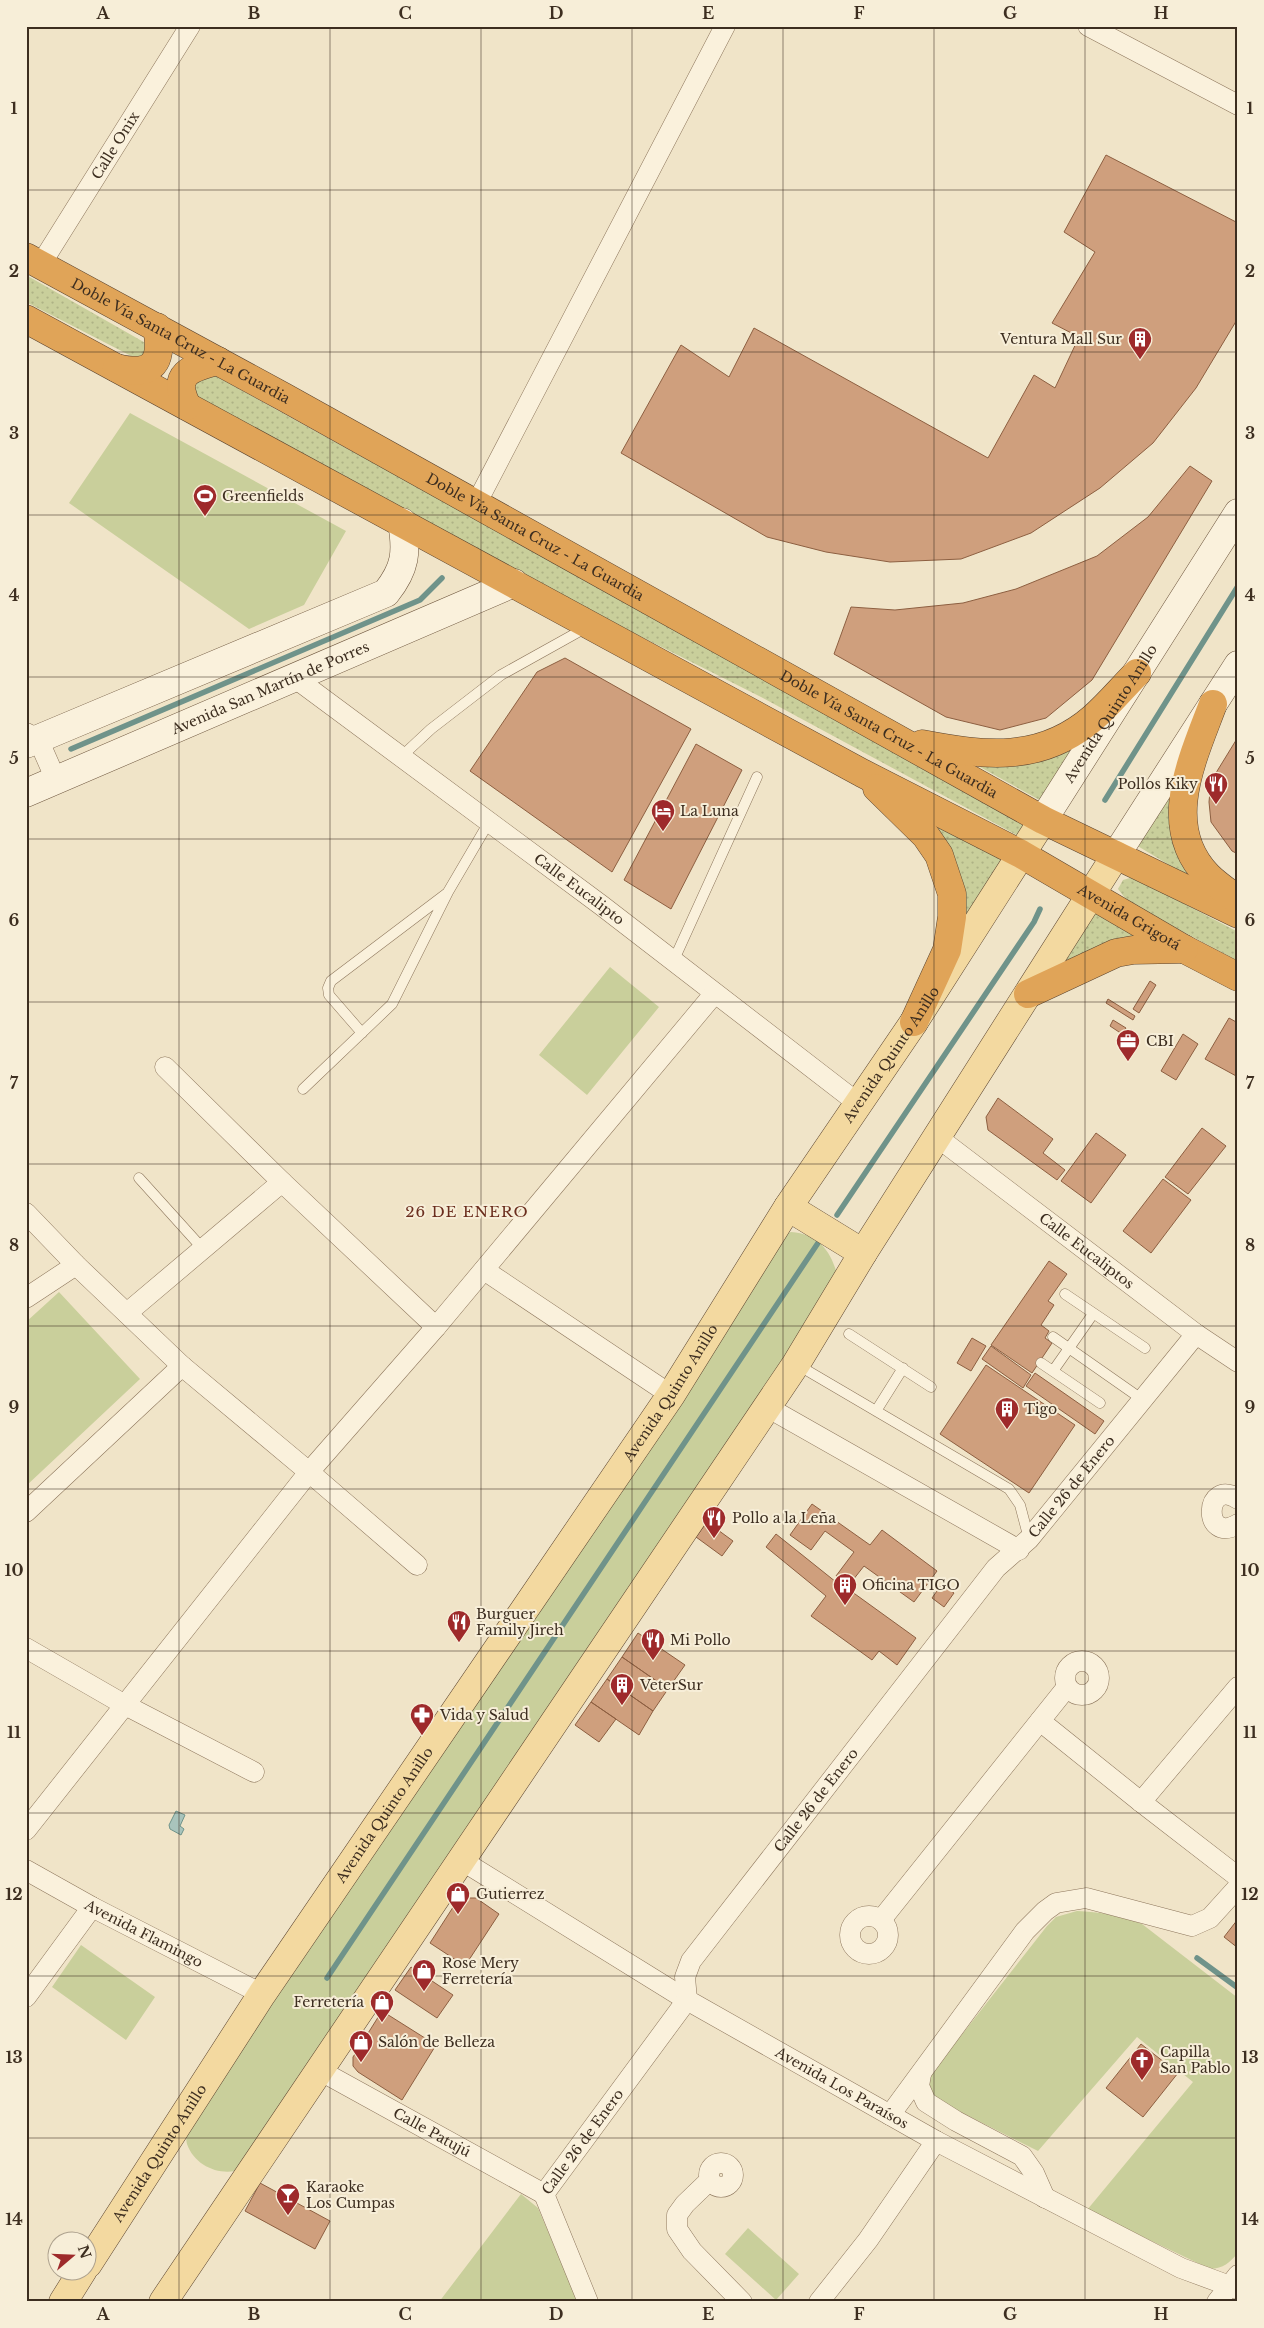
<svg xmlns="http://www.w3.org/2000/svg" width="1264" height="2328" font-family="'Libre Baskerville',serif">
<defs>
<pattern id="grass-dots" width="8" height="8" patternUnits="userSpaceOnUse" patternTransform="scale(1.25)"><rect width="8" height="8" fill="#c9cf9b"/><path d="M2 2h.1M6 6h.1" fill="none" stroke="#aeb285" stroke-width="1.8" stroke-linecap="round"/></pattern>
</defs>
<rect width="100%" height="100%" fill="#f0e4c8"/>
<!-- grass -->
<path fill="url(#grass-dots)" d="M26,275L149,345L141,361L26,302Z
M214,375L344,447L462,507L1033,826L1024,839L761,697L604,618L195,396L193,376Z
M1092,726L1045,803L962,757Z
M1181,771L1177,790L1229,901L1136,845Z
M912,808L1009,860L956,932Z
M1130,878H1135L1238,932V961L1129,903L1118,889L1123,880Z
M1088,907L1157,946L1060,966Z"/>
<!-- park -->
<path fill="#c9cf9b" d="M130,413L346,531L304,605L249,629L69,503Z
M610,967L659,1007L587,1095L539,1055Z
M791,1232C819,1234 831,1251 838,1277L494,1788L242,2169C222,2177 195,2167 187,2144C186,2140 186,2133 186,2128L782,1235Z
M59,1292L140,1379L26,1486V1322Z
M1077,1911C1099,1912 1122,1915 1142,1924L1238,1998V2253C1229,2263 1224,2268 1210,2269L1087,2210L1193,2082L1137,2037L1038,2151L935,2099L929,2087L931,2074L1047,1926L1056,1917Z
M81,1945L155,1997L126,2040L52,1987Z
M521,2194L538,2208L578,2302H439Z
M748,2228L799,2274L776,2300L725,2254Z"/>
<!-- water -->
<path fill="#a9c4bc" stroke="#6f938a" d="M176,1811L185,1815L180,1826L184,1829L181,1835L170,1829L169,1825Z"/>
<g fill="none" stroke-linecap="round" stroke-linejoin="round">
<!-- stream -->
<path stroke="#6f938a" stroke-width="5.5" d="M71,749L420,600L442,578
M1105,800L1238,586
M837,1215L1034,922L1040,909
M1197,1958L1238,1988
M327,1978L818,1243"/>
</g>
<!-- building -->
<path fill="#cf9f7d" stroke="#8d5f41" d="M1106,155L1238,223V318L1196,388L1153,443L1100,488L1031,533L961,559L890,562L826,552L767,537L621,453L681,345L729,377L754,328L988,458L1034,375L1055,388L1079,337L1052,323L1095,252L1064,232Z
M1190,466L1212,481L1092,680L1046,718L1000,730L946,717L834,654L851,607L895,610L963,603L1016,589L1097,556L1148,517Z
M565,658L691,729L612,872L470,771L537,672Z
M1238,737V854L1232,851L1211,822L1209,802L1211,781Z
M696,744L742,770L671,909L624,880Z
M1150,981L1156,985L1139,1013L1133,1009Z
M1108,999L1135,1016L1133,1020L1106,1003Z
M1229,1018L1238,1023V1077L1205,1059Z
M1113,1020L1126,1028L1122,1034L1110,1026Z
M1183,1034L1198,1044L1176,1080L1161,1071Z
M998,1098L1053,1139L1043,1153L1065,1170L1057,1180L988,1130L986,1117Z
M1202,1128L1226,1146L1188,1194L1165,1177Z
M1096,1133L1126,1155L1091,1203L1061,1181Z
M1163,1179L1191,1200L1151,1253L1123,1231Z
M1049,1261L1067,1274L1048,1301L1054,1305L1041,1325L1049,1331L1045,1338L1052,1343L1032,1373L991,1345Z
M972,1338L986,1346L971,1371L957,1363Z
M991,1346L1031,1375L1023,1388L982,1359Z
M986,1365L1075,1425L1029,1493L940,1434Z
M1035,1373L1104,1421L1095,1434L1026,1386Z
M812,1504L870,1545L882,1530L937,1571L914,1602L864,1566L849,1585L836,1576L854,1552L825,1531L811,1550L790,1535Z
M707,1522L733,1541L722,1556L696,1537Z
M776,1534L836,1582L837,1581L916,1638L897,1665L879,1651L872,1660L811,1616L826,1596L766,1547Z
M942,1584L954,1593L944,1607L932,1598Z
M638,1633L685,1665L668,1689L622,1657Z
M622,1657L668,1689L653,1711L607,1679Z
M607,1679L653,1711L639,1735L591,1702Z
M591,1702L616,1719L599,1742L575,1725Z
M466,1898H476L499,1914L465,1966L430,1943L457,1901Z
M1238,1919V1948L1224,1937Z
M411,1967L453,1995L437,2018L395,1990Z
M382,2011L436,2045L402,2100L358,2072L353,2066V2057Z
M1141,2044L1178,2073L1143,2117L1106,2088Z
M260,2183L330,2221L315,2249L245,2211Z"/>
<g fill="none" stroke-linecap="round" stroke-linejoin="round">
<!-- lane casing -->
<g stroke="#8d765c" stroke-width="11">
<path id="lane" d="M401,757L431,729L501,675L589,626
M673,962L757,777
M362,1033L329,995L328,988L331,981L446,894
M303,1089L392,1004L448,892L489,822
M139,1178L203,1249
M1065,1294L1145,1348
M849,1334L931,1387
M1053,1337L1143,1400
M1041,1363L1100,1403
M796,1364L1009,1489L1020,1505L1029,1539
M1053,1371L1093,1314
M876,1411L903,1368"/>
</g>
<!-- street casing -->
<g stroke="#8d765c" stroke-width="21">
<g id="street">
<path d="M1088,26L1238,105"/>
<path id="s1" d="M41,264L190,26"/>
<path d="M475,506L725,26"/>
<path id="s2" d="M295,678L601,905L859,1104"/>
<path d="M26,733L38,739L56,780"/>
<path d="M165,1067L282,1182L436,1327"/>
<path id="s3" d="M937,1137L1196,1334L1238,1362"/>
<path d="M26,1213L76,1265L182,1366L309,1472L417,1565"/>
<path d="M484,1270L671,1395"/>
<path d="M26,1298L76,1265"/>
<path d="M127,1313L282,1182"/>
<path d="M767,1407L1019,1550"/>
<path d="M1238,1499C1204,1477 1202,1545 1238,1524"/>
<path d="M26,1512L182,1366"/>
<path d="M26,1648L125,1705L254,1772"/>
<circle cx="1082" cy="1678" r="17"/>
<path d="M1040,1721L1141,1802L1238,1877"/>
<path d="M1141,1802L1238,1687"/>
<path d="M26,1830L309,1472L436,1327L714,994"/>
<path id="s4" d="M461,1860L687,2000L936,2141L1181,2268L1238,2289"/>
<path id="s5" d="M26,1870L92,1907L262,1994"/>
<circle cx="869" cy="1935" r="19"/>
<path d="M881,1920L1067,1687"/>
<path d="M26,1997L92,1907"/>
<path id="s6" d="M319,2070L544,2194"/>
<path d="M921,2074L919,2086L926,2102L956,2121L1022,2156L1034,2173L1045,2198"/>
<path d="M890,2115L1025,1931L1045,1911L1056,1903L1086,1898L1192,1926L1210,1918L1238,1887"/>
<circle cx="721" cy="2175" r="12"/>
<path d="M710,2180L685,2204L677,2215V2229L692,2251L742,2302"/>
<path id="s7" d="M544,2194L687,2000L685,1977L691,1961L996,1568L1029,1539L1196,1334"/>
<path d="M544,2194L588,2302"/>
<path d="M819,2302L868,2240L936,2141"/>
<path d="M1217,2302L1238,2275"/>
</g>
</g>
<!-- secondary casing -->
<g stroke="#6f573f" stroke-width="29">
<g id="secondary">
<path d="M26,744L386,593C406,568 407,552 402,522"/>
<path id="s8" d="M26,793L514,583"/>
<path id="s9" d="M1043,820L1238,513"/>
<path d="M1116,855L1238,665"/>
</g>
</g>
<!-- primary casing -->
<g stroke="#5b4430" stroke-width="29">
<g id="primary">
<path d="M788,1207L863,1253"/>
<path id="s10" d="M88,2264L262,1994L671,1395L788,1207L914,1022L1043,820"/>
<path d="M63,2302L83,2270"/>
<path d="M163,2302L796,1364L863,1253L1116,855"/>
</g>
</g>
<!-- highway casing -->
<g stroke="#5b4430" stroke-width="29">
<g id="highway">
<path id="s11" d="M26,257L284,397L1043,820L1238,914"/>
<path id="s12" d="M26,319L862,773L1021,854L1184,949L1238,977"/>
<path d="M117,368C154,377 163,362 157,327"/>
<path d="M187,406C171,374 190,368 218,361"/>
<path d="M1213,704C1193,758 1159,826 1208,876C1217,885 1228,892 1238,900"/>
<path d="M922,744C985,756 1041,763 1093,718C1109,704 1122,688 1137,673"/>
<path d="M877,788L926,836L939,855L952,894V917L947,950L914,1022"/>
<path d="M1028,994L1116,953L1133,950L1184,949"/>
</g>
</g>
<!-- lane -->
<use href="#lane" stroke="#faf1dc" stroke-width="10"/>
<!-- street -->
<use href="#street" stroke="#faf1dc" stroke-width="20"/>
<!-- secondary -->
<use href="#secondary" stroke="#faf1dc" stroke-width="28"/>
<!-- primary -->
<use href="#primary" stroke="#f3d9a0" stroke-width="28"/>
<!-- highway -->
<use href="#highway" stroke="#e0a458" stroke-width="28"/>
</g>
<!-- grid -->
<path fill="none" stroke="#3d2e20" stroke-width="1" stroke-opacity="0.55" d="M179,26V2302M330,26V2302M481,26V2302M632,26V2302M783,26V2302M934,26V2302M1085,26V2302M26,190H1238M26,352H1238M26,515H1238M26,677H1238M26,839H1238M26,1002H1238M26,1164H1238M26,1326H1238M26,1489H1238M26,1651H1238M26,1813H1238M26,1976H1238M26,2138H1238"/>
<!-- icons -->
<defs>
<g id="building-pin" transform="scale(1.25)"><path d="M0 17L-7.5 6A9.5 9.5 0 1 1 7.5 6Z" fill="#9e2a2b" stroke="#f7eed8"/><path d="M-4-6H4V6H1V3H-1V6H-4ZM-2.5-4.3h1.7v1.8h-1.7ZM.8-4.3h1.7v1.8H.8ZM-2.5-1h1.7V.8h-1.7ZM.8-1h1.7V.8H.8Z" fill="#fff"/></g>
<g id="stadium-pin" transform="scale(1.25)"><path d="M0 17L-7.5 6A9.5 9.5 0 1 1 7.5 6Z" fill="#9e2a2b" stroke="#f7eed8"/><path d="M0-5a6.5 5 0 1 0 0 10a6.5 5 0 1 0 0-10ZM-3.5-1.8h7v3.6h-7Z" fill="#fff"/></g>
<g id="restaurant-pin" transform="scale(1.25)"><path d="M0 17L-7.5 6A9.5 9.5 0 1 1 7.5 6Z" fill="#9e2a2b" stroke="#f7eed8"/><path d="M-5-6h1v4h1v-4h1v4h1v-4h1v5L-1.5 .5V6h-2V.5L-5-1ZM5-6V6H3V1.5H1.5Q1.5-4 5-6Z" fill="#fff"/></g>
<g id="hotel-pin" transform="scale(1.25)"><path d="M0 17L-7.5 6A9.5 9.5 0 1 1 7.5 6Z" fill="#9e2a2b" stroke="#f7eed8"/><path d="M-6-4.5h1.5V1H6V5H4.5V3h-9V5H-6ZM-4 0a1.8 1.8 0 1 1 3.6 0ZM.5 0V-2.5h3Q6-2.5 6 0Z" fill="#fff"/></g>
<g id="office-pin" transform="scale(1.25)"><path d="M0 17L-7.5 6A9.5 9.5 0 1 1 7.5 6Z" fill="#9e2a2b" stroke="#f7eed8"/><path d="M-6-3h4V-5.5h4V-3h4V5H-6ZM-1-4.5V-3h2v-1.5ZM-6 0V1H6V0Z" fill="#fff"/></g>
<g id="pharmacy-pin" transform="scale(1.25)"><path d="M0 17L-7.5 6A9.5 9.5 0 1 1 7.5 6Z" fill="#9e2a2b" stroke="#f7eed8"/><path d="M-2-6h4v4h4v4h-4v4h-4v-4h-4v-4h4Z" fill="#fff"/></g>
<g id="shop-pin" transform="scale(1.25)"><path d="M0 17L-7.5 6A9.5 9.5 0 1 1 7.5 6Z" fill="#9e2a2b" stroke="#f7eed8"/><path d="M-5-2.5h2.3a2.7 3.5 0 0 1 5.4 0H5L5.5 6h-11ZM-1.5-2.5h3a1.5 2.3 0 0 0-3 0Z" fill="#fff"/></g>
<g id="church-pin" transform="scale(1.25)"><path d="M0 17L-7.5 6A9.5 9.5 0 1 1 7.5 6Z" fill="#9e2a2b" stroke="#f7eed8"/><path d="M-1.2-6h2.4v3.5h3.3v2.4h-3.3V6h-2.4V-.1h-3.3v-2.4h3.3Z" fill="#fff"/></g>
<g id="bar-pin" transform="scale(1.25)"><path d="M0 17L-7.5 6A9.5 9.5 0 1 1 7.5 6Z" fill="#9e2a2b" stroke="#f7eed8"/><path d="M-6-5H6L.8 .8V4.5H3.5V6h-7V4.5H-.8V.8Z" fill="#fff"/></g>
</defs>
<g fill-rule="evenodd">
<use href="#building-pin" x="1140" y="339"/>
<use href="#stadium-pin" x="205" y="496"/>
<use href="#restaurant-pin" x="1216" y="784"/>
<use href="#hotel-pin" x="663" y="811"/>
<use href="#office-pin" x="1128" y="1041"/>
<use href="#building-pin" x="1007" y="1409"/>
<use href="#restaurant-pin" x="714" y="1518"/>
<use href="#building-pin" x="845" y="1585"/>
<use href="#restaurant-pin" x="459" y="1622"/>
<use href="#restaurant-pin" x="653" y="1640"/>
<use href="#building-pin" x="622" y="1685"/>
<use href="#pharmacy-pin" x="422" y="1715"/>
<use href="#shop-pin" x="458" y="1894"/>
<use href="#shop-pin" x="424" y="1971"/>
<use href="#shop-pin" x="382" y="2002"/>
<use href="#shop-pin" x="361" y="2042"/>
<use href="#church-pin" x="1142" y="2060"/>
<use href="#bar-pin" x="288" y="2195"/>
</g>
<g text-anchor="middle" stroke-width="4" stroke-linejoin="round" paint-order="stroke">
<!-- street labels -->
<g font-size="14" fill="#3d2e20" stroke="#f7eed8">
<text dy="5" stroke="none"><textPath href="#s1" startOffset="140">Calle Onix</textPath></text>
<text dy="5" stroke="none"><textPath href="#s11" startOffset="176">Doble Vía Santa Cruz - La Guardia</textPath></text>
<text dy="5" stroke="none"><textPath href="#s11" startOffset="581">Doble Vía Santa Cruz - La Guardia</textPath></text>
<text dy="5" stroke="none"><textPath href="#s8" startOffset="266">Avenida San Martín de Porres</textPath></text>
<text dy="5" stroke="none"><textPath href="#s9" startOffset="126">Avenida Quinto Anillo</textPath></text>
<text dy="5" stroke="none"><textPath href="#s11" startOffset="986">Doble Vía Santa Cruz - La Guardia</textPath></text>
<text dy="5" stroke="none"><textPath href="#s2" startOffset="354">Calle Eucalipto</textPath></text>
<text dy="5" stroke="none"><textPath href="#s12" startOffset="1255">Avenida Grigotá</textPath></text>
<text dy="5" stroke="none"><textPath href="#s10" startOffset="1452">Avenida Quinto Anillo</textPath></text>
<text dy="5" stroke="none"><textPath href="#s3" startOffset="188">Calle Eucaliptos</textPath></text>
<text dy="5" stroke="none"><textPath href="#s10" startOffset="1048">Avenida Quinto Anillo</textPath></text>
<text dy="5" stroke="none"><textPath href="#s7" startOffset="890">Calle 26 de Enero</textPath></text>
<text dy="5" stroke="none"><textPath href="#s7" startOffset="485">Calle 26 de Enero</textPath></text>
<text dy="5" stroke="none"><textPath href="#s10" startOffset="538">Avenida Quinto Anillo</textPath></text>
<text dy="5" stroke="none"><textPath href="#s5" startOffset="134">Avenida Flamingo</textPath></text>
<text dy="5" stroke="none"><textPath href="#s4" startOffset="444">Avenida Los Paraísos</textPath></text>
<text dy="5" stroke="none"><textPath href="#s6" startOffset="129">Calle Patujú</textPath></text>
<text dy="5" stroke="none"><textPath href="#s7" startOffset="65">Calle 26 de Enero</textPath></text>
<text dy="5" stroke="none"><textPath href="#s10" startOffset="132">Avenida Quinto Anillo</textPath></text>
</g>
<!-- poi labels -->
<g font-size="14" fill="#3d2e20" stroke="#f7eed8" text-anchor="start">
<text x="1122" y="344" text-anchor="end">Ventura Mall Sur</text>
<text x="222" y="501">Greenfields</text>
<text x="1198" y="789" text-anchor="end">Pollos Kiky</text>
<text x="680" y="816">La Luna</text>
<text x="1146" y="1046">CBI</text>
<text x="1024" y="1414">Tigo</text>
<text x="732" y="1523">Pollo a la Leña</text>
<text x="862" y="1590">Oficina TIGO</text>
<text x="476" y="1619">Burguer<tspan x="476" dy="16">Family Jireh</tspan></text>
<text x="670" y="1645">Mi Pollo</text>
<text x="640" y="1690">VeterSur</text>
<text x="440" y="1720">Vida y Salud</text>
<text x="476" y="1899">Gutierrez</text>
<text x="442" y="1968">Rose Mery<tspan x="442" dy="16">Ferretería</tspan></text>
<text x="364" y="2007" text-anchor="end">Ferretería</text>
<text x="378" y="2047">Salón de Belleza</text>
<text x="1160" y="2057">Capilla<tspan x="1160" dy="16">San Pablo</tspan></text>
<text x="306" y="2192">Karaoke<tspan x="306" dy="16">Los Cumpas</tspan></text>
</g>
<!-- neighbourhood labels -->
<g font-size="15" letter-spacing="1" fill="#6b2e1e" stroke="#f7eed8">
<text x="467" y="1217">26 DE ENERO</text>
</g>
</g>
<!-- border -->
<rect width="1264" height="2328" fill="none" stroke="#f7eed8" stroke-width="55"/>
<!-- north arrow -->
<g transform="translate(72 2256) rotate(71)"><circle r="24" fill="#f7eed8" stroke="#ada18e"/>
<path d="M0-4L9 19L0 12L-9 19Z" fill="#9e2a2b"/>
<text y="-8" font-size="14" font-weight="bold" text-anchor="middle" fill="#3d2e20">N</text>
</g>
<rect x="28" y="28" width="1208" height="2272" fill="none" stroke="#3d2e20" stroke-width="2"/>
<g font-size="16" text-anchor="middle" font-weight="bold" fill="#3d2e20">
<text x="103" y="19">A</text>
<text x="254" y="19">B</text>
<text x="405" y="19">C</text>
<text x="556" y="19">D</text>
<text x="708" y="19">E</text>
<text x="859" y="19">F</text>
<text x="1010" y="19">G</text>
<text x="1161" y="19">H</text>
<text x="14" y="114">1</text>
<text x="1250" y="114">1</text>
<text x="14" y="277">2</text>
<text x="1250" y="277">2</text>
<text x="14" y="439">3</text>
<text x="1250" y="439">3</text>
<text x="14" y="601">4</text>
<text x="1250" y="601">4</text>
<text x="14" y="764">5</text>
<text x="1250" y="764">5</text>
<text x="14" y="926">6</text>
<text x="1250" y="926">6</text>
<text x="14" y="1089">7</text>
<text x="1250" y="1089">7</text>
<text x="14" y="1251">8</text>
<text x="1250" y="1251">8</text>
<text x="14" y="1413">9</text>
<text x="1250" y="1413">9</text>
<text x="14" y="1576">10</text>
<text x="1250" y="1576">10</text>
<text x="14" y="1738">11</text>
<text x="1250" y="1738">11</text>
<text x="14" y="1900">12</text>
<text x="1250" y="1900">12</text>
<text x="14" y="2063">13</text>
<text x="1250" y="2063">13</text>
<text x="14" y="2225">14</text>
<text x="1250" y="2225">14</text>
<text x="103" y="2320">A</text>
<text x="254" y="2320">B</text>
<text x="405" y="2320">C</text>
<text x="556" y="2320">D</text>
<text x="708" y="2320">E</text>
<text x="859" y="2320">F</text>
<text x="1010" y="2320">G</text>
<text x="1161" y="2320">H</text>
</g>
</svg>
